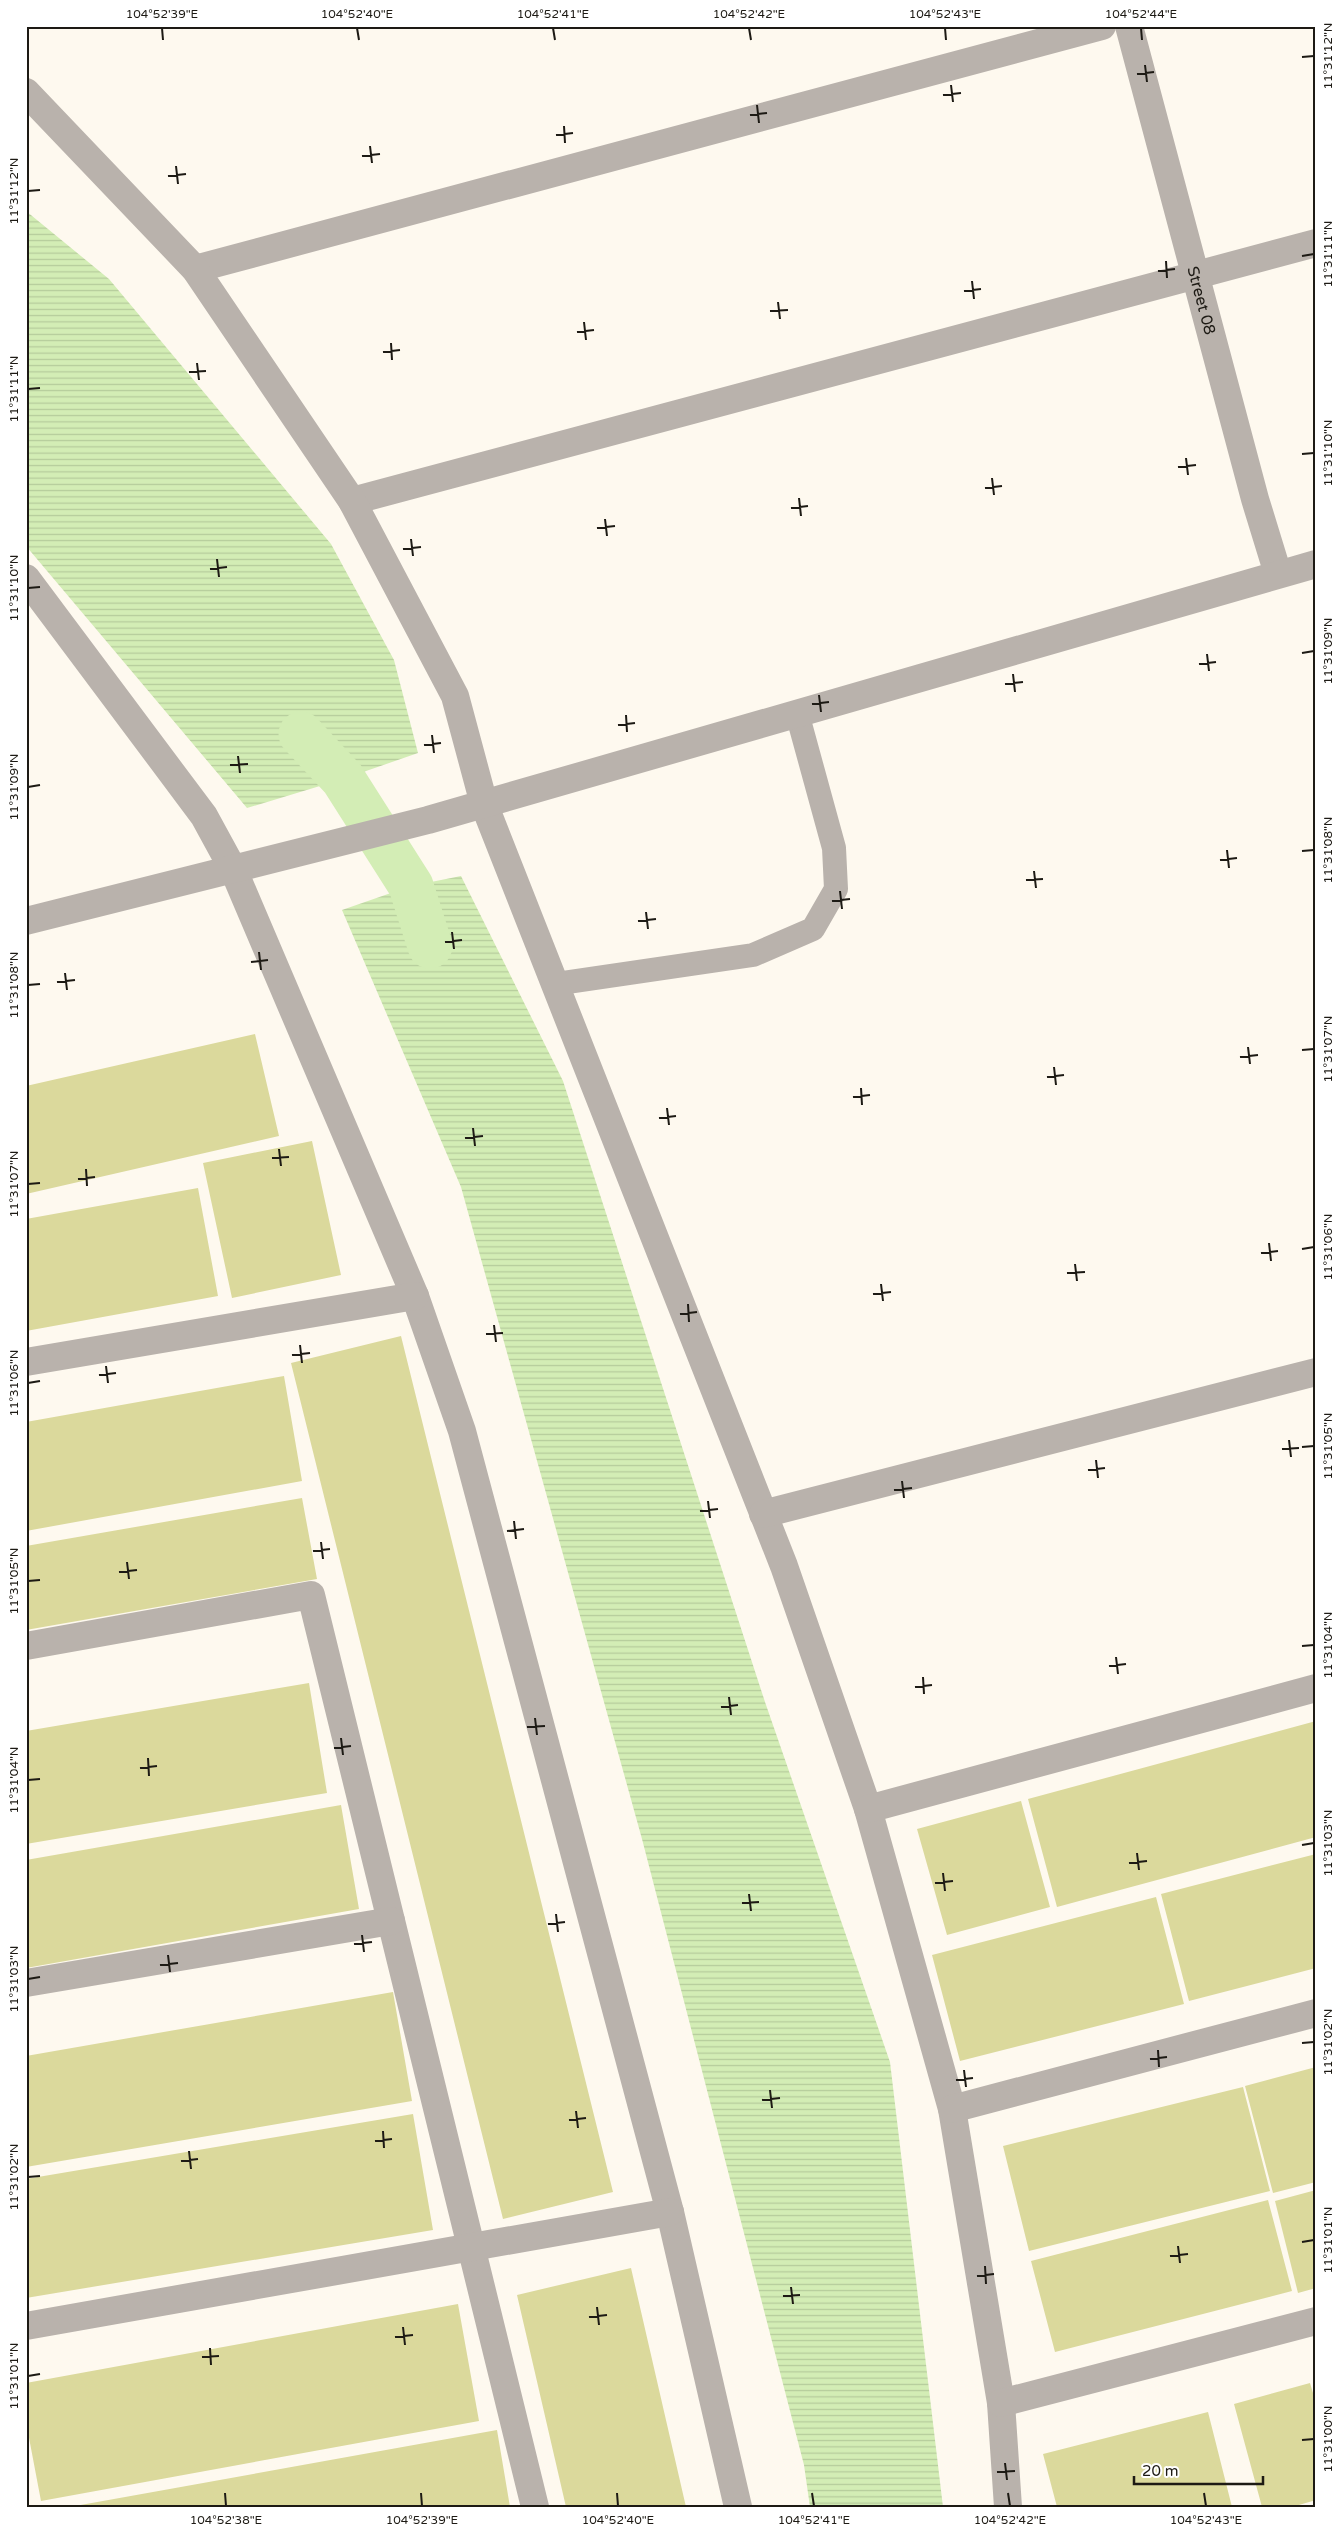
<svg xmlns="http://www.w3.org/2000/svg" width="1342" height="2533" font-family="'Varela Round',sans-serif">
<defs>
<pattern id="water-rules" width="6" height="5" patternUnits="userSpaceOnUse" patternTransform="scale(1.25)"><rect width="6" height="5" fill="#d3edb5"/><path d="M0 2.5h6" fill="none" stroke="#b5cb9b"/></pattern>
</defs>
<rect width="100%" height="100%" fill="#fef9ef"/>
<!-- water -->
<path fill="url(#water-rules)" d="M26,211L109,279L331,544L394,660L418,753L343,779L247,808L26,546Z
M461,876L563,1081L765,1702L890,2062L943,2507H810L804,2465L642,1839L461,1187L342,910L411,886Z"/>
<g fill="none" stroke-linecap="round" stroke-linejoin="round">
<!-- canal -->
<path stroke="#d3edb5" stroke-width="45" d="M301,734L343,779L411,886L430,946"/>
</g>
<!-- building -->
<path fill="#dbd99c" d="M255,1034L279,1136L26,1194V1086Z
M312,1141L341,1275L232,1298L203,1163Z
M198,1188L218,1296L26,1331V1219Z
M401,1336L613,2192L503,2219L291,1363Z
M284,1376L302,1481L26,1531V1422Z
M302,1498L317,1579L26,1630V1546Z
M309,1683L327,1793L26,1844V1731Z
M1316,1721V1837L1057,1907L1028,1799Z
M1021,1801L1050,1907L947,1935L917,1829Z
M341,1805L359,1909L26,1968V1860Z
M1316,1854V1968L1189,2001L1161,1894Z
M1156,1897L1184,2004L960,2061L932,1955Z
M393,1992L412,2101L26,2167V2056Z
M1316,2067V2182L1273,2193L1245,2086Z
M1243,2087L1270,2191L1029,2251L1003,2146Z
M413,2114L433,2230L26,2298V2179Z
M1316,2190V2288L1298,2293L1275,2201Z
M1268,2200L1292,2291L1055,2352L1031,2261Z
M631,2268L686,2507H566L517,2295Z
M458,2304L479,2421L41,2501L26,2422V2383Z
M1310,2383L1316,2403V2500L1292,2507H1262L1234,2404Z
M1208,2412L1232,2507H1057L1043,2454Z
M497,2430L510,2507H75V2506Z"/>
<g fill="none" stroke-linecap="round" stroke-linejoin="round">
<!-- service -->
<path stroke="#b9b2ac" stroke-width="24" d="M555,984L753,955L813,929L836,889L834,848L797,713"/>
<!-- minor -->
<g stroke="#b9b2ac" stroke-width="28">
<path id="s1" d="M1129,26L1255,499L1278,574"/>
<path d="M195,269L1102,26"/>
<path d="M352,501L1316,243"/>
<path d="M26,578L204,816L234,871L415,1296L462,1431L670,2212L738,2507"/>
<path d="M484,804L784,1566L868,1809L952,2109L1001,2403L1008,2507"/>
<path d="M26,1362L415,1296"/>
<path d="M763,1514L1316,1372"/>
<path d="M26,1646L311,1595L535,2507"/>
<path d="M868,1809L1316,1688"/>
<path d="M26,1983L391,1921"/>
<path d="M952,2109L1316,2013"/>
<path d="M26,2326L670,2212"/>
<path d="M1001,2403L1316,2321"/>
</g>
<!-- tertiary -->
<path stroke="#b9b2ac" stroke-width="28" d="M26,92L195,269L352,501L455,696L484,804
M26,921L428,820L1316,564"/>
</g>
<!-- ticks -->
<path fill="none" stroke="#1d1a14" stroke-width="2" d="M162,28L163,40M357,28L359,40M553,28L555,40M749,28L751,40M945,28L946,40M1141,28L1142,40M1302,57L1314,56M1145,65L1147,82M1137,74L1154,72M951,85L953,102M943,95L961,93M757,105L759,123M750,115L767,113M564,126L565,143M556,135L573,133M370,146L372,163M362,156L380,154M176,166L178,184M168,176L186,174M28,191L40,190M1302,256L1314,254M1166,261L1167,278M1158,271L1175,269M972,281L974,299M964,291L981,289M778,302L780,319M770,311L788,310M584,322L586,340M577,332L594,330M391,343L392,360M383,352L400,350M197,363L199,380M189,372L206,371M28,389L40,388M1302,454L1314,453M1186,458L1188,475M1178,467L1196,465M992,478L994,495M985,488L1002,486M799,498L801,516M791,508L808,506M605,519L607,536M597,528L615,526M411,539L413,556M403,549L421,547M217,559L219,577M210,569L227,567M28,588L40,587M1302,653L1314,651M1207,654L1209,671M1199,664L1216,662M1013,674L1015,692M1005,684L1023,682M819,695L821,712M812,704L829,702M626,715L627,732M618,725L635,723M432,735L434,753M424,745L441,743M238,756L240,773M230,765L248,764M28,787L40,785M1227,850L1229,868M1302,851L1314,850M1220,860L1237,858M1034,871L1036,888M1026,880L1043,879M840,891L842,909M832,901L850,899M646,912L648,929M638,921L656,919M452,932L454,949M445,942L462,940M259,952L261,970M251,962L268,960M65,973L67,990M57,982L75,980M28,985L40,984M1248,1047L1250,1064M1302,1050L1314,1049M1240,1057L1258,1055M1054,1067L1056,1085M1047,1077L1064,1075M861,1088L862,1105M853,1097L870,1095M667,1108L669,1125M659,1118L676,1116M473,1128L475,1146M465,1138L483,1136M279,1149L281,1166M272,1158L289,1157M86,1169L87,1186M78,1179L95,1177M28,1184L40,1183M1269,1243L1271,1261M1302,1249L1314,1247M1261,1253L1278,1251M1075,1264L1077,1281M1067,1273L1085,1272M881,1284L883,1301M873,1294L891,1292M688,1304L689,1322M680,1314L697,1312M494,1325L496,1342M486,1334L503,1333M300,1345L302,1363M292,1355L310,1353M106,1366L108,1383M99,1375L116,1373M28,1383L40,1381M1289,1440L1291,1457M1302,1447L1314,1446M1282,1449L1299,1448M1096,1460L1098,1478M1088,1470L1105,1468M902,1481L904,1498M894,1490L912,1488M708,1501L710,1518M700,1511L718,1509M514,1521L516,1539M507,1531L524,1529M321,1542L323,1559M313,1551L330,1549M127,1562L129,1579M119,1572L137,1570M28,1581L40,1580M1302,1646L1314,1645M1116,1657L1118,1674M1109,1666L1126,1664M923,1677L924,1694M915,1687L932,1685M729,1697L731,1715M721,1707L738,1705M535,1718L537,1735M527,1727L545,1726M341,1738L343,1755M334,1748L351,1746M148,1758L149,1776M140,1768L157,1766M28,1780L40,1779M1302,1845L1314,1843M1137,1853L1139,1870M1129,1863L1147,1861M943,1873L945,1891M935,1883L953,1881M749,1894L751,1911M742,1903L759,1902M556,1914L558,1932M548,1924L565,1922M362,1935L364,1952M354,1944L372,1942M168,1955L170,1972M160,1965L178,1963M28,1979L40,1977M1302,2043L1314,2042M1158,2050L1159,2067M1150,2059L1167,2057M964,2070L966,2087M956,2080L973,2078M770,2090L772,2108M762,2100L780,2098M576,2111L578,2128M569,2120L586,2118M383,2131L384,2148M375,2141L392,2139M189,2151L191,2169M181,2161L198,2159M28,2177L40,2176M1302,2242L1314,2240M1178,2246L1180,2263M1170,2256L1188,2254M985,2266L986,2284M977,2276L994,2274M791,2287L793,2304M783,2296L800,2295M597,2307L599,2325M589,2317L607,2315M403,2327L405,2345M395,2337L413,2335M210,2348L211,2365M202,2357L219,2356M28,2376L40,2374M1302,2440L1314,2439M1005,2463L1007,2480M997,2472L1015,2471M225,2493L226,2506M421,2493L422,2506M617,2493L618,2506M812,2493L814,2506M1008,2493L1010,2506M1204,2493L1206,2506"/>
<g text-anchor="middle" stroke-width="4.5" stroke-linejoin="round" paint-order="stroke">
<!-- street labels -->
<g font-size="16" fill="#1d1a14" stroke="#fff">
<text dy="6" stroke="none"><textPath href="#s1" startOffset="284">Street 08</textPath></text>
</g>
</g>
<!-- border -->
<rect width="1342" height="2533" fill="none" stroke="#ffffff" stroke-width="55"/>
<!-- scale -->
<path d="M1134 2476v8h129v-8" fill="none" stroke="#1d1a14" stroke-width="2.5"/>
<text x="1142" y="2476" font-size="15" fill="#1d1a14" stroke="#ffffff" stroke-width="4" paint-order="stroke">20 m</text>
<rect x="28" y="28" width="1286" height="2478" fill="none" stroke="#1d1a14" stroke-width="2"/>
<g font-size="12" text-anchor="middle" fill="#1d1a14">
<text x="162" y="18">104°52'39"E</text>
<text x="357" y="18">104°52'40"E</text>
<text x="553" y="18">104°52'41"E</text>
<text x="749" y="18">104°52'42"E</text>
<text x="945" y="18">104°52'43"E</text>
<text x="1141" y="18">104°52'44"E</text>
<text transform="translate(1328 56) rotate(-90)" y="4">11°31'12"N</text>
<text transform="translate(14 191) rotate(-90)" y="4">11°31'12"N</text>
<text transform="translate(1328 254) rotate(-90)" y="4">11°31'11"N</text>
<text transform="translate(14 389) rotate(-90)" y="4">11°31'11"N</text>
<text transform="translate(1328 453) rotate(-90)" y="4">11°31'10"N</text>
<text transform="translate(14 588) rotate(-90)" y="4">11°31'10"N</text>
<text transform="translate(1328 651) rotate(-90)" y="4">11°31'09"N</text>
<text transform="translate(14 787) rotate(-90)" y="4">11°31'09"N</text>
<text transform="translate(1328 850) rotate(-90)" y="4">11°31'08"N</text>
<text transform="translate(14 985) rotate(-90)" y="4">11°31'08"N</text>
<text transform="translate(1328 1049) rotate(-90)" y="4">11°31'07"N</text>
<text transform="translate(14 1184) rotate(-90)" y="4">11°31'07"N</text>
<text transform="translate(1328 1247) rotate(-90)" y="4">11°31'06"N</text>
<text transform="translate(14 1383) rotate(-90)" y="4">11°31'06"N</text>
<text transform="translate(1328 1446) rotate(-90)" y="4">11°31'05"N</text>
<text transform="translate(14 1581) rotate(-90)" y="4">11°31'05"N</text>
<text transform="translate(1328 1645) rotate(-90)" y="4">11°31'04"N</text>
<text transform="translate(14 1780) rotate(-90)" y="4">11°31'04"N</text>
<text transform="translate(1328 1843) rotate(-90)" y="4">11°31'03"N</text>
<text transform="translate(14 1979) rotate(-90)" y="4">11°31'03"N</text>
<text transform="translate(1328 2042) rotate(-90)" y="4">11°31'02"N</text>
<text transform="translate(14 2177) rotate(-90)" y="4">11°31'02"N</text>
<text transform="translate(1328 2240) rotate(-90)" y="4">11°31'01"N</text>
<text transform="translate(14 2376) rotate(-90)" y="4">11°31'01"N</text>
<text transform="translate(1328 2439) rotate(-90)" y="4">11°31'00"N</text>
<text x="226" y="2524">104°52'38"E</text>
<text x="422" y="2524">104°52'39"E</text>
<text x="618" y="2524">104°52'40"E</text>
<text x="814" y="2524">104°52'41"E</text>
<text x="1010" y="2524">104°52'42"E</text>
<text x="1206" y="2524">104°52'43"E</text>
</g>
</svg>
